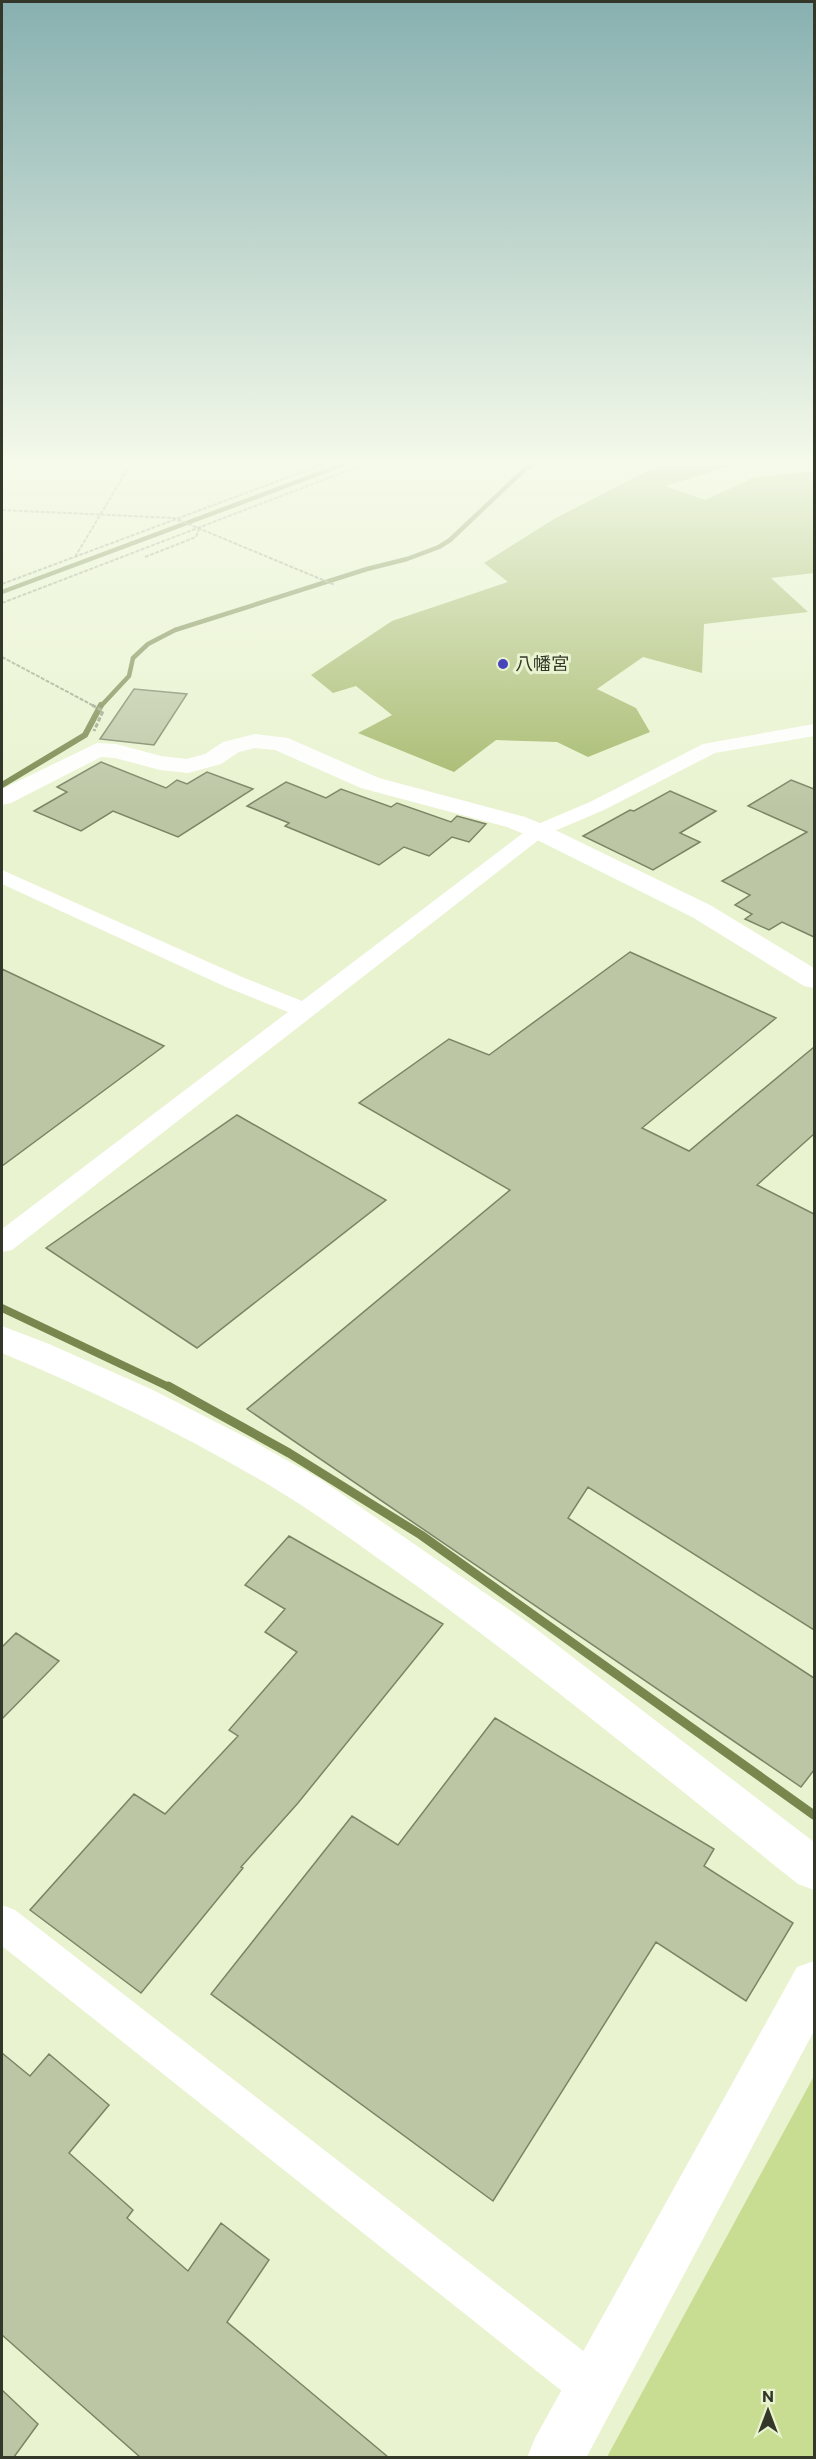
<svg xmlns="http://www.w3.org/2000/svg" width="816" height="2459" font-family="Commissioner,'Noto Sans JP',sans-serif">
<rect width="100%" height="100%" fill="#e9f3d0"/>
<!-- green -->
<path fill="#c8dc92" d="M814,2076V2457H607Z"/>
<!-- forest -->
<path fill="#a4b86b" d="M659,465H734L665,486L705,500L753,478L814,471V573L771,578L808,612L704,624L702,673L643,657L597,689L636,708L650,732L588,757L557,742L496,740L454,772L358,733L392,715L356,686L333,693L311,675L392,621L508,582L484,563L554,519Z"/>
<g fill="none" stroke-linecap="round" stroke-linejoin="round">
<!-- stream-far3 -->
<path stroke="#78874d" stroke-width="4.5" d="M2,592L342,465
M101,706L129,676L133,658L148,644L175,630L367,569L407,559L439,547L450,540L524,470L533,465"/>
<!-- stream-far2 -->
<path stroke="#78874d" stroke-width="6" d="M2,785L85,735L101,705"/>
<!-- stream-far1 -->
<path stroke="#78874d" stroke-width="8" d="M2,1308L171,1388"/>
<!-- stream -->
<path stroke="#78874d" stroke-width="9" d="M168,1386L289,1453L421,1535L814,1815"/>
</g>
<!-- building -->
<path fill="#bcc6a4" stroke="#7b8465" stroke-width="1.5" d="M134,689L187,694L154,745L100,739Z
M101,762L166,788L177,780L187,784L207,772L253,789L178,837L113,811L81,831L34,811L67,792L57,787Z
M791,780L814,789V937L782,922L769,930L745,919L752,914L735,905L750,895L722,881L807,832L748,806Z
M286,782L326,798L341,789L391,807L397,803L451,822L457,816L486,824L469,842L452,837L429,856L404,847L379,865L285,826L289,823L247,806Z
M670,791L716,811L680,833L700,842L653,870L583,836L630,810L634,811Z
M630,952L776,1018L642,1128L689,1151L814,1047V1134L757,1185L814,1214V1630L588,1487L568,1518L814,1678V1770L801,1787L247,1409L510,1190L359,1103L449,1039L489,1055Z
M2,969L164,1046L2,1166Z
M237,1115L386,1200L197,1348L46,1248Z
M289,1536L443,1624L298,1803L241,1867L243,1868L141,1993L30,1910L134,1794L165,1814L238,1736L229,1730L297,1652L265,1632L285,1609L245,1585Z
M16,1633L59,1661L2,1719V1647Z
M495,1718L714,1849L704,1866L793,1923L746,2001L656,1942L493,2201L211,1994L352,1816L398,1845Z
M2,2053L30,2076L49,2054L109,2105L69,2153L133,2210L127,2218L188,2271L221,2223L269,2260L227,2322L388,2457H140L2,2335Z
M2,2390L38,2424L14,2457H2Z"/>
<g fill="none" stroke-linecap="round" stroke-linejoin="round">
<!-- path-far1 -->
<path stroke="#9ca389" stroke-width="2" stroke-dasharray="4 1.5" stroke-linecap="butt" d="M2,510L174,518L335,585
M75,557L130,465
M145,557L196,537L199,529
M2,584L321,465
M2,603L362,465
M2,657L94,706"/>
<!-- path -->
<path stroke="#9ca389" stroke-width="3" stroke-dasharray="4.5 2" stroke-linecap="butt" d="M92,705L103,711L94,731"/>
<!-- minor -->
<path fill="#fff" fill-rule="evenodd" d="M814,724V736L715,753L604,810L545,835L12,1250L2,1252V1229L288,1012L226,987L2,884V870L242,977L302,1001L531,827L590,802L703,744Z
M2,1905L15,1910L609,2371L616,2387L609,2403L593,2410L577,2403L2,1946Z"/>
<!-- tertiary -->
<path fill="#fff" fill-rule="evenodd" d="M255,734L288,738L379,778L525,817L547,826L710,905L814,968V988L804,986L692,917L529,836L507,827L361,788L275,750L255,748L239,752L221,764L188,773L160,770L115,758L101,757L11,803L2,805V789L97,743L116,744L161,756L187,759L205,754L223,742Z
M2,1326L49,1344L151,1389L251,1440L320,1479L527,1622L814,1842V1890L798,1884C673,1784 550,1683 421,1589C373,1555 325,1519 274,1488C187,1436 95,1392 2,1353Z
M814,1961V2031L586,2458H527L535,2438L797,1967Z"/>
</g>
<!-- sky -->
<linearGradient id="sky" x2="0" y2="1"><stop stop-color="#87b0b0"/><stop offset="0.57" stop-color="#f5faea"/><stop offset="1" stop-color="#f5faea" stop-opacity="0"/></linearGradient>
<rect width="816" height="809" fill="url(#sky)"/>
<!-- markers -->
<circle fill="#4844ba" stroke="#e9f3d0" stroke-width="2" cx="503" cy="664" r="6"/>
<g text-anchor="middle" stroke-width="6" stroke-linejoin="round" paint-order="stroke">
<!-- far-poi labels -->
<g font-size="18" fill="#333729" stroke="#e9f3d0" text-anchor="start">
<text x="515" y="670">八幡宮</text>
</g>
</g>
<!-- border -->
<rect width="816" height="2459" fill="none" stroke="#333729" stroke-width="6"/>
<!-- north arrow -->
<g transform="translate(768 2411)" stroke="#e9f3d0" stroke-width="4.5" paint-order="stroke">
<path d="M0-4.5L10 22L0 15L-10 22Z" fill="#333729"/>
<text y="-9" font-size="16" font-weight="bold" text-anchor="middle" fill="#333729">N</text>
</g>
</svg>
